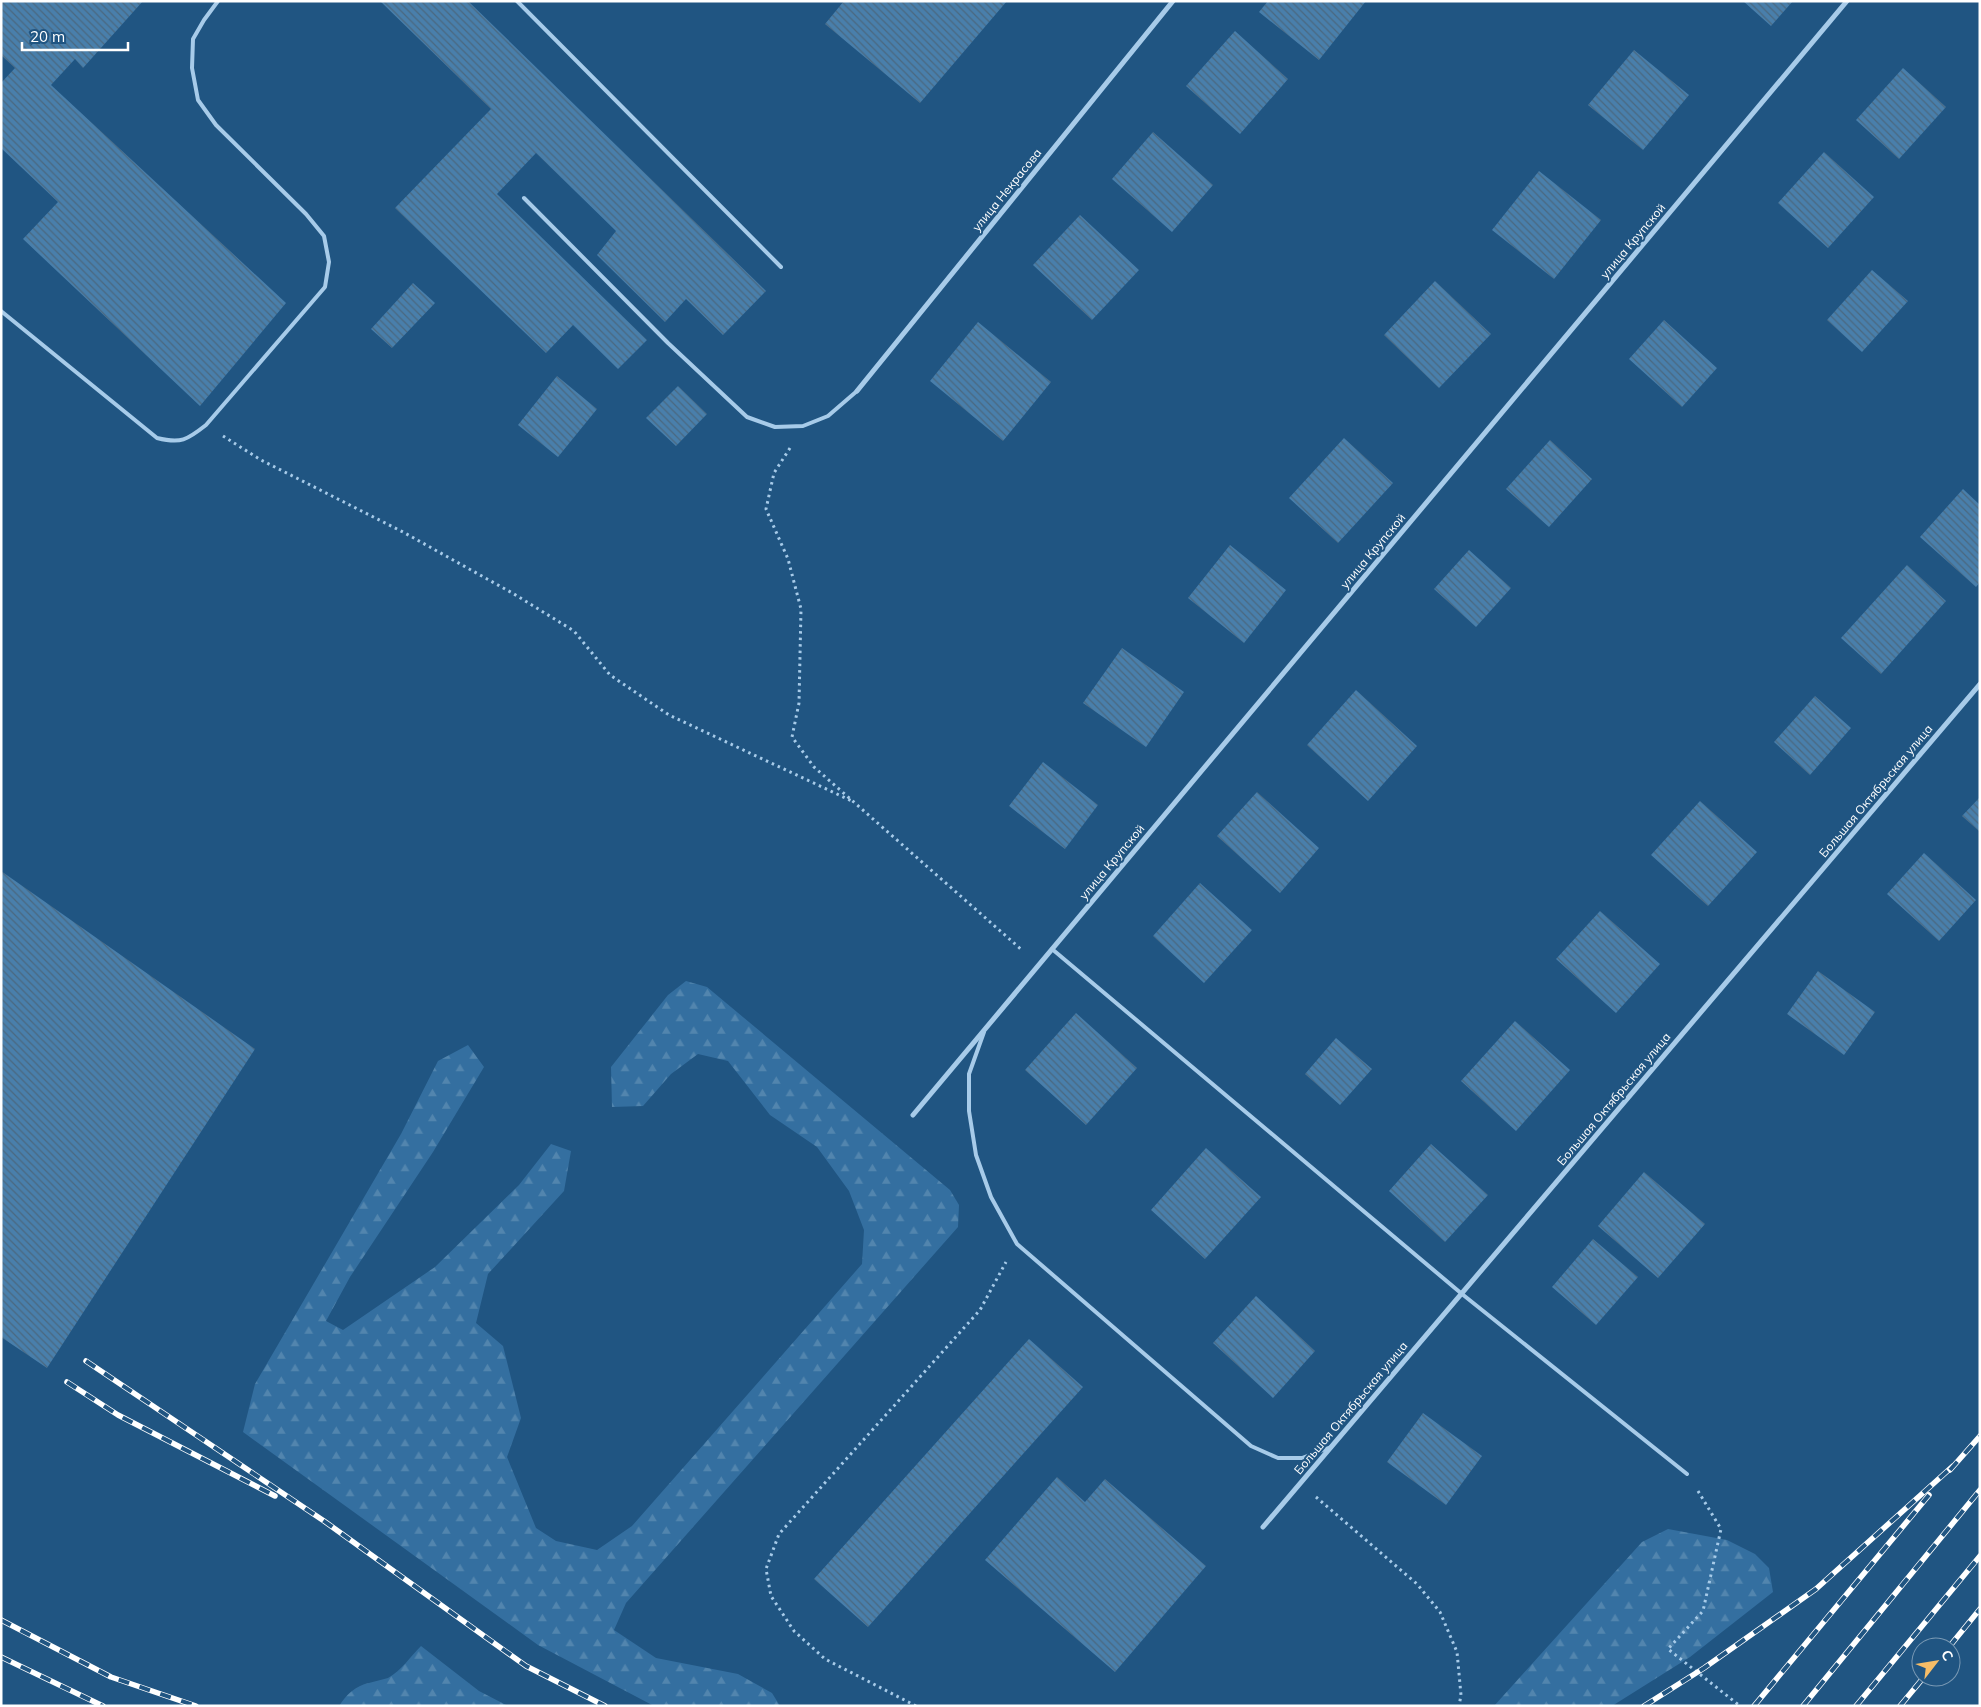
<svg xmlns="http://www.w3.org/2000/svg" width="1981" height="1707" font-family="Mulish,sans-serif">
<defs>
<pattern id="forest-firs" width="22" height="20" patternUnits="userSpaceOnUse" patternTransform="scale(1.25)"><rect width="22" height="20" fill="#346fa0"/><path d="M5 1l3.5 6h-7zM16 11l3.5 6h-7z" fill="#5285ae"/></pattern>
<pattern id="building-back-hatch" width="6" height="6" patternUnits="userSpaceOnUse" patternTransform="scale(1.25)"><rect width="6" height="6" fill="#497fab"/><path d="M-1 5l2 2M0 0l6 6M5-1l2 2" fill="none" stroke="#4a6880"/></pattern>
</defs>
<rect width="100%" height="100%" fill="#205582"/>
<!-- forest -->
<path fill="url(#forest-firs)" d="M686,981L707,987L950,1190L959,1205L958,1227L626,1603L614,1630L656,1658L738,1674L772,1693L780,1706H654L538,1645L243,1432L255,1384L401,1134L438,1061L468,1045L484,1067L433,1152L350,1277L326,1321L343,1330L435,1267L519,1185L551,1144L571,1151L564,1191L488,1274L476,1323L503,1346L521,1418L507,1457L536,1528L556,1541L597,1550L632,1526L862,1264L864,1230L849,1191L817,1147L770,1115L728,1061L698,1054L671,1074L643,1106L612,1107L611,1067L668,995Z
M1668,1529L1727,1540L1755,1554L1769,1568L1773,1592L1690,1657L1612,1706H1494L1642,1542Z
M421,1646L479,1691L508,1706H339C347,1694 355,1686 369,1683C375,1681 382,1680 388,1678C402,1670 410,1657 421,1646Z"/>
<!-- building -->
<path fill="url(#building-back-hatch)" d="M1,1H143L83,68L75,59L51,85L286,303L200,406L23,239L58,202L1,148V83L15,68L1,55Z
M380,1H468L766,291L723,335L686,299L665,322L597,255L616,231L536,153L497,194L647,340L618,369L573,325L546,353L395,208L491,109Z
M844,1H1007L920,103L825,24Z
M1268,1H1366L1319,60L1259,12Z
M1743,1H1793L1771,26Z
M1235,31L1288,79L1240,134L1186,86Z
M1634,50L1689,95L1643,150L1588,105Z
M1903,68L1946,107L1899,159L1856,120Z
M1153,132L1213,185L1172,232L1112,179Z
M1824,152L1874,197L1828,248L1778,203Z
M1539,171L1601,220L1554,279L1492,230Z
M1080,215L1139,270L1092,320L1033,265Z
M1872,270L1908,301L1862,352L1827,320Z
M1435,281L1491,334L1439,388L1384,335Z
M413,283L435,303L392,348L371,329Z
M1664,320L1717,368L1682,407L1629,359Z
M978,322L1051,382L1003,441L930,381Z
M557,376L597,409L558,457L518,425Z
M678,386L707,414L676,446L646,418Z
M1344,438L1393,483L1338,543L1289,498Z
M1550,440L1592,479L1549,527L1506,489Z
M1963,489L1980,505V582L1976,587L1920,537Z
M1230,545L1286,590L1244,643L1188,598Z
M1469,550L1511,588L1476,627L1434,589Z
M1907,565L1946,601L1881,674L1841,638Z
M1122,648L1184,692L1146,747L1083,703Z
M1356,690L1417,746L1368,801L1307,745Z
M1815,696L1851,728L1810,775L1774,742Z
M1043,762L1098,805L1065,849L1009,806Z
M1257,792L1319,848L1280,893L1217,836Z
M1980,797V832L1962,816Z
M1700,801L1757,852L1708,906L1651,855Z
M1924,853L1976,900L1939,941L1887,894Z
M1,871L255,1049L47,1368L1,1337Z
M1200,883L1252,930L1204,983L1153,936Z
M1600,911L1660,964L1616,1013L1556,959Z
M1818,971L1875,1012L1844,1055L1787,1014Z
M1076,1013L1137,1068L1086,1125L1025,1070Z
M1515,1021L1570,1070L1516,1131L1461,1081Z
M1336,1038L1372,1069L1340,1105L1305,1074Z
M1431,1144L1488,1195L1445,1242L1389,1191Z
M1206,1148L1261,1197L1205,1259L1151,1210Z
M1644,1172L1705,1224L1658,1278L1598,1226Z
M1593,1239L1638,1277L1596,1325L1552,1287Z
M1256,1296L1315,1351L1273,1398L1213,1343Z
M1029,1339L1083,1387L868,1627L814,1579Z
M1423,1413L1482,1456L1446,1505L1387,1462Z
M1057,1477L1085,1502L1105,1479L1206,1566L1115,1672L985,1560Z"/>
<g fill="none" stroke-linecap="round" stroke-linejoin="round">
<!-- path -->
<path stroke="#a7cbe9" stroke-width="3" stroke-dasharray="2.5 4" stroke-linecap="butt" d="M223,436L261,460L403,532L514,594L574,631L610,675L669,715L854,802
M790,448L774,473L766,509L788,559L801,609L799,703L792,737L814,767L1023,951
M1698,1491L1721,1529L1703,1611L1668,1649L1740,1706
M1316,1497L1417,1584L1440,1612L1457,1652L1461,1695L1459,1706
M916,1706L825,1659L794,1631L771,1596L766,1569L779,1534L980,1310L1006,1262"/>
<!-- lane -->
<path stroke="#a7cbe9" stroke-width="4" d="M517,1L781,267
M524,198L668,343L747,417L775,427L803,426L828,416L857,391
M1,311L157,438C181,444 187,440 206,425L325,287L329,262L324,236L306,214L216,125L198,100L192,68L193,39L204,20L218,1
M1052,949L1462,1294L1687,1474
M984,1032L969,1074V1111L976,1155L991,1197L1017,1244L1251,1446L1278,1458H1302L1331,1447"/>
<!-- street -->
<path stroke="#a7cbe9" stroke-width="5" d="M857,391L1173,1
M913,1115L1847,1
M1263,1527L1980,684"/>
<!-- rail casing -->
<g stroke="#fff" stroke-width="5.5">
<path id="rail" d="M86,1361L324,1521L526,1666L605,1706
M67,1382L118,1415L275,1496
M1950,1470L1980,1436
M1,1620L111,1677L196,1706
M1949,1647L1980,1609
M1,1657L103,1706
M1644,1706L1704,1668L1816,1589L1953,1466
M1754,1706L1929,1495
M1803,1706L1980,1490
M1856,1706L1980,1556
M1900,1706L1924,1677"/>
</g>
<!-- rail -->
<use href="#rail" stroke="#205582" stroke-width="4" stroke-dasharray="11" stroke-linecap="butt"/>
</g>
<g text-anchor="middle" stroke-width="4" stroke-linejoin="round" paint-order="stroke">
<!-- street labels -->
<g font-size="12" fill="#fff" stroke="#205582">
<text transform="translate(1007 190) rotate(-51)" y="4">улица Некрасова</text>
<text transform="translate(1633 241) rotate(-50)" y="4">улица Крупской</text>
<text transform="translate(1373 551) rotate(-50)" y="4">улица Крупской</text>
<text transform="translate(1876 791) rotate(-50)" y="4">Большая Октябрьская улица</text>
<text transform="translate(1112 862) rotate(-50)" y="4">улица Крупской</text>
<text transform="translate(1614 1099) rotate(-50)" y="4">Большая Октябрьская улица</text>
<text transform="translate(1351 1408) rotate(-50)" y="4">Большая Октябрьская улица</text>
</g>
</g>
<!-- border -->
<rect width="1981" height="1707" fill="none" stroke="#ffffff" stroke-width="5"/>
<!-- north arrow -->
<g transform="translate(1936 1662) rotate(59)"><circle r="24" fill="#205582" stroke="#7999b4"/>
<path d="M0-4L9 19L0 12L-9 19Z" fill="#f6bd67"/>
<text y="-8" font-size="14" font-weight="bold" text-anchor="middle" fill="#ffffff">С</text>
</g>
<!-- scale -->
<path d="M22 42v8h106v-8" fill="none" stroke="#ffffff" stroke-width="2.5"/>
<text x="30" y="42" font-size="15" fill="#ffffff" stroke="#205582" stroke-width="4" paint-order="stroke">20 m</text>
</svg>
